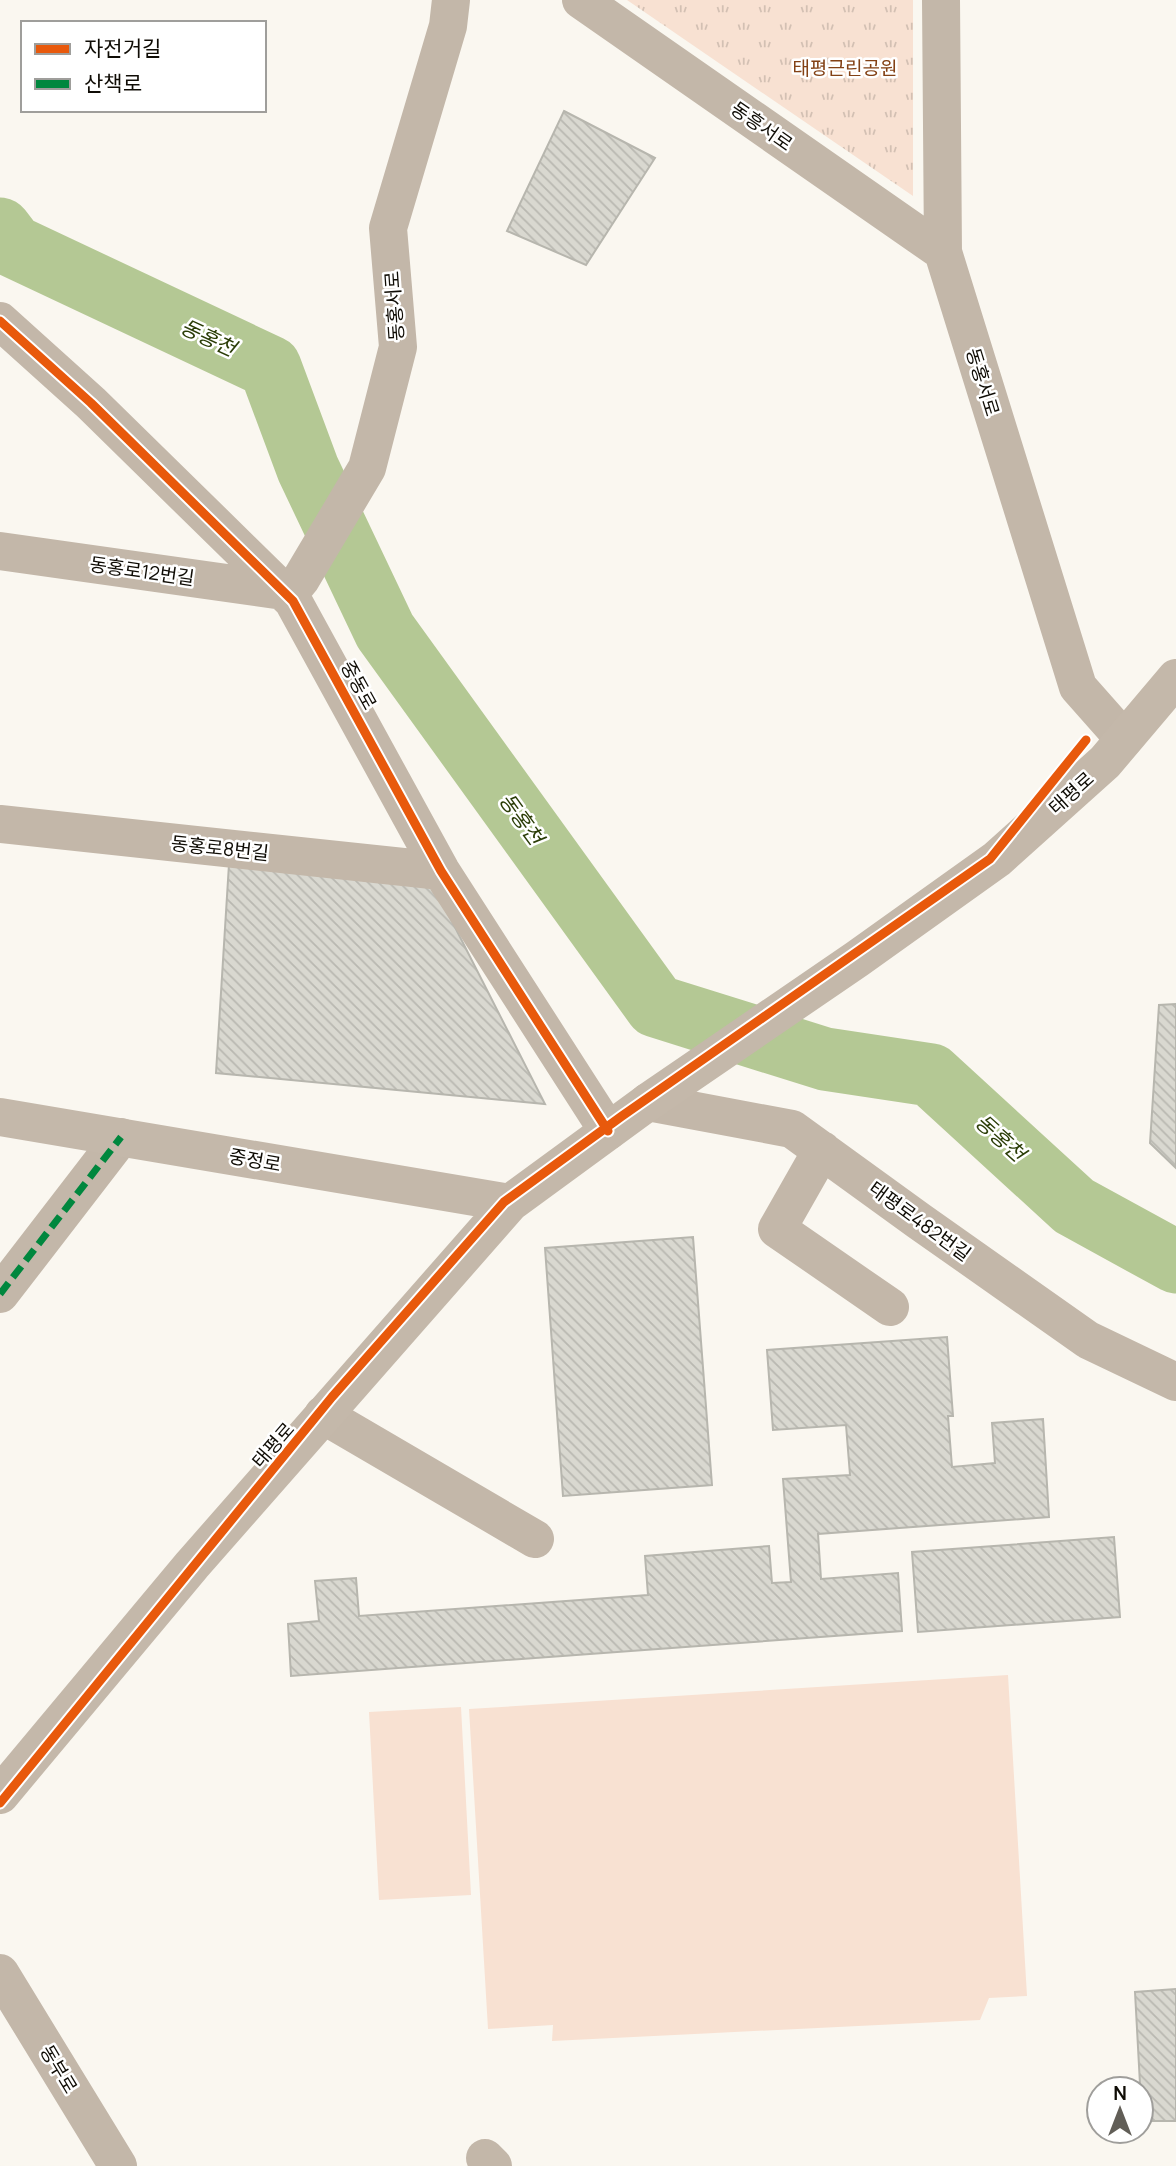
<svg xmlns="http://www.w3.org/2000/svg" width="1176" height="2166" font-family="Manrope,'Noto Sans KR',sans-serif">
<defs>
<pattern id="park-tufts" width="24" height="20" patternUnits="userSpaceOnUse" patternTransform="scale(1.75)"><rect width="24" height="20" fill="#f8e1d2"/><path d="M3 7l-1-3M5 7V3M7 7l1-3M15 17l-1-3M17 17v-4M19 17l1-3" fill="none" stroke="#d3c0b3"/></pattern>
<pattern id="building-back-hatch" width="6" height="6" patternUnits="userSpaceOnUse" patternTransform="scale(1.75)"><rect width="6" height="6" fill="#d9d8d0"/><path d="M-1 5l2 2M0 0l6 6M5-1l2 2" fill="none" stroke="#b9b8b1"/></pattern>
</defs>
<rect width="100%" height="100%" fill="#faf7f0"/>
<!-- park -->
<path fill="url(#park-tufts)" d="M627,0H913V196Z"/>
<!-- pitch -->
<path fill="#f8e1d2" d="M1008,1675L1027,1996L989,1998L980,2020L552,2041L553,2025L488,2029L469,1709Z
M461,1707L471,1895L379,1900L369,1712Z"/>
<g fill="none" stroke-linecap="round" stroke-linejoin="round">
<!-- river -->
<path stroke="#b4c894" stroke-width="63" d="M0,229L13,246L270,367L308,469L385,631L656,1006L825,1059L931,1075L1074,1206L1176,1262"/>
</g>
<!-- building -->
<path fill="url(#building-back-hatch)" stroke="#b7b6ae" stroke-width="2" d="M564,111L655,158L586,265L507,231Z
M229,864L433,884L545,1104L216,1073Z
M1176,1004V1168L1150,1143L1159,1005Z
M693,1237L712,1485L563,1496L545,1248Z
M947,1337L953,1416H948L952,1467L995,1463L992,1423L1043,1419L1049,1517L818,1534L821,1579L898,1573L902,1631L291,1676L288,1624L319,1621L315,1581L356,1578L359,1616L648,1595L645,1556L769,1546L772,1583L791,1582L783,1479L850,1475L846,1425L773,1430L767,1350Z
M1114,1537L1120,1617L918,1632L912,1552Z
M1176,1989V2121H1142L1135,1992Z"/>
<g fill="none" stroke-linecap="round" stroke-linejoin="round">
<!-- minor -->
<path stroke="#c3b7a9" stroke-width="38" d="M581,0L943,252
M941,0L943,252L1078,687L1124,739
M0,321L91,403L293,601L441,871L608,1131
M0,551L283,591
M288,595L301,579L367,468L398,347L388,228L448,26L451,0
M0,824L441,871
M648,1102L792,1129L919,1221L1088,1340L1176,1382
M822,1150L777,1229L890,1307
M0,1294L121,1137
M323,1415L535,1539
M0,1973L118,2166
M485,2158L493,2166"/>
<!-- major -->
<path stroke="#c4b8aa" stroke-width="38" d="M0,1117L510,1203
M0,1795L192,1565L510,1203L648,1102L857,959L997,859L1105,762L1176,678"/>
<!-- quiet -->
<path stroke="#00873e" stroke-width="7" stroke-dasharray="14 7" stroke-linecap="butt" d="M0,1294L121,1137"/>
<!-- cycleway casing -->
<g stroke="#fff" stroke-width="13">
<path id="cycleway" d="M0,321L91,403L293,601L441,871L608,1131
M0,1803L332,1397L504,1202L622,1116L990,859L1086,740"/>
</g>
<!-- cycleway -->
<use href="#cycleway" stroke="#e8590c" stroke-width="9"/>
</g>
<g text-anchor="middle" stroke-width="5" stroke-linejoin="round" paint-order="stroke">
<!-- park labels -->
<g font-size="19" fill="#834115" stroke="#fff">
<text x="845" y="75">태평근린공원</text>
</g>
<!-- street labels -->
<g font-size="19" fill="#0f0c05" stroke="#fff">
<text transform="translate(762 126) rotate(35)" y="7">동흥서로</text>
<text transform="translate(394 306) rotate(-94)" y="7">동홍서로</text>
<text transform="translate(983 382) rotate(73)" y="7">동홍서로</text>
<text transform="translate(142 571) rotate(8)" y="7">동홍로12번길</text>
<text transform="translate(359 685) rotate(61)" y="7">중동로</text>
<text transform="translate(1071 793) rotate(-42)" y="7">태평로</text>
<text transform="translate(220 848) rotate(6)" y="7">동홍로8번길</text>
<text transform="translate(255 1160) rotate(10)" y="7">중정로</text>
<text transform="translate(920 1221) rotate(36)" y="7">태평로482번길</text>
<text transform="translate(273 1445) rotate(-49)" y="7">태평로</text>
<text transform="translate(59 2069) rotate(59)" y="7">동부로</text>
</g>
<!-- water labels -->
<g font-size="21" font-style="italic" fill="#2b3d07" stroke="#fff">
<text transform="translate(208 338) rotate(25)" y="7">동홍천</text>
<text transform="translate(521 819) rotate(54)" y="7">동홍천</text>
<text transform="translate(1000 1138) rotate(42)" y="7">동홍천</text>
</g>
</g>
<!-- legend -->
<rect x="21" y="21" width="245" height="91" fill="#ffffff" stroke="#9f9e9b" stroke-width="2"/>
<rect x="35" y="44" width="35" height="10" fill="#e8590c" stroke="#9f9e9b" stroke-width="2"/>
<text x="84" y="56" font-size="21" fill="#0f0c05">자전거길</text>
<rect x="35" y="79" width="35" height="10" fill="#00873e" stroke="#9f9e9b" stroke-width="2"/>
<text x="84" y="91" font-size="21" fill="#0f0c05">산책로</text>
<!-- north arrow -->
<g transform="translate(1120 2110)"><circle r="33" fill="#ffffff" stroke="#9f9e9b" stroke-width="2"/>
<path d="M0-5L12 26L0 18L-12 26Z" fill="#615e57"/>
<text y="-10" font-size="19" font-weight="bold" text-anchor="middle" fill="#0f0c05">N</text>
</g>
</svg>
